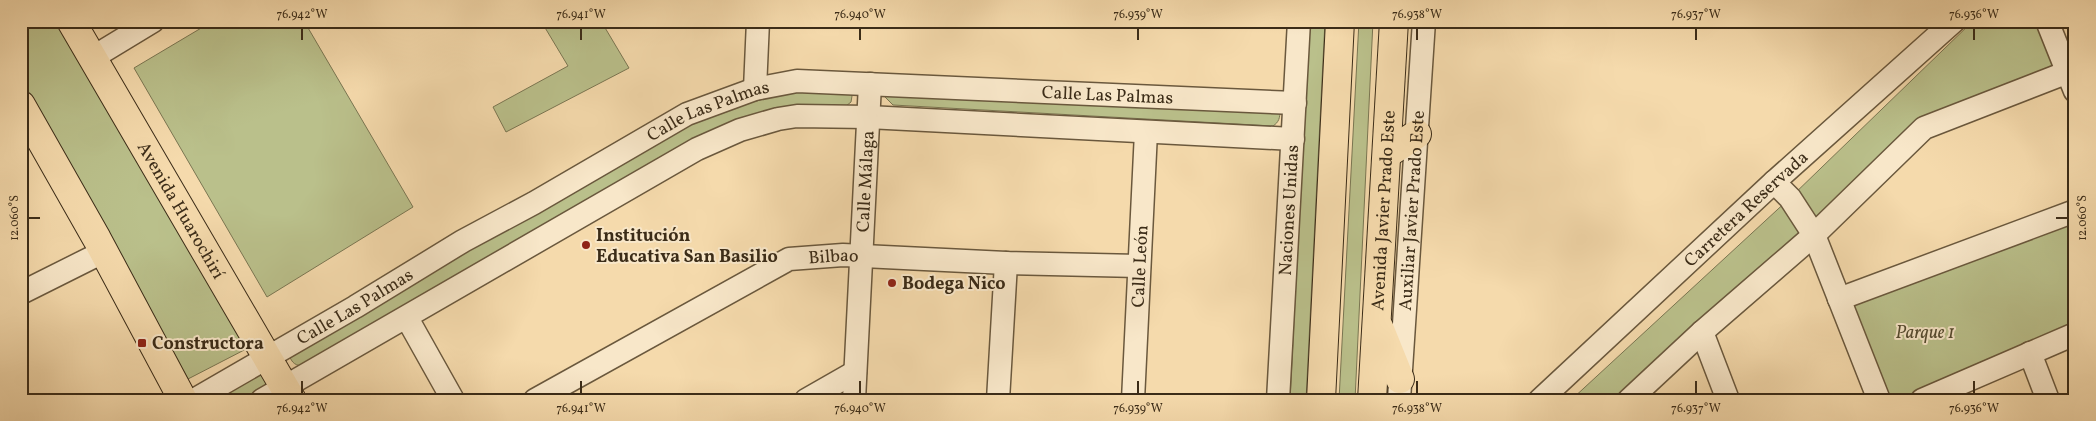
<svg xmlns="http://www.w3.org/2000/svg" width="2096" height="421" font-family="Vollkorn,serif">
<rect width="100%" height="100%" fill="#f5daac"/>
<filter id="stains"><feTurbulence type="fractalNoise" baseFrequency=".004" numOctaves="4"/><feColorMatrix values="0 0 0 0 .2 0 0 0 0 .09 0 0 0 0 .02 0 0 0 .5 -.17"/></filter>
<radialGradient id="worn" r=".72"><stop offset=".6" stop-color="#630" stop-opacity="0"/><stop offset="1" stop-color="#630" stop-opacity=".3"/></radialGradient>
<!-- green -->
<path fill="#bac08b" stroke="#7a7652" d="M21,21H62L250,347L188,379L21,89Z
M213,21H304L413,207L267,297L134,68Z
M541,21H601L629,68L506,132L493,107L568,66Z
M1309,21H1325L1306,400H1290Z
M1359,21H1373L1355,400H1339Z
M1973,21H2047L2067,72L1924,128L1630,400H1571L1790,198Z
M850,90L852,96L851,102L846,106L795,111L302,366C293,365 291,361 288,352L650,144L733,103L780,92Z
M884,93L1280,110C1280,118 1279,122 1273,126L893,105L885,97Z
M2075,211V334L1922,400H1879L1839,299Z
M266,365L274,380L241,400H208Z"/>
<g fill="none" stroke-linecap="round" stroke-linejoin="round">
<!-- minor casing -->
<g stroke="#6a583d" stroke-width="25">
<g id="minor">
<path d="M2047,21L2075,91"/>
<path d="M92,58L153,21"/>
<path d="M755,89L758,21"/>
<path d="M1774,182L1790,198L1814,235L1879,400"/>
<path d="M21,293L103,252"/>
<path d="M1839,299L2075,211"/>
<path d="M407,318L453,400"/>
<path d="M1702,332L1728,400"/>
<path d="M2030,353L2048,400"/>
<path id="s1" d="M194,400L355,307L463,241L534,203L687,114L755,89L797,81L1295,103"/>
<path d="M262,400L697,149L740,130L778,119L797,116L868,117L1293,139"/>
<path id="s2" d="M535,400L789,259L843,255L1006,263L1139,266"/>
<path d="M806,400L855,372"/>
<path id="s3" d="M854,400L870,84"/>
<path d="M998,400L1006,263"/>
<path id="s4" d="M1133,400L1146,132"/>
<path id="s5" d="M1278,400L1299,21"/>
<path id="s6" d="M1399,400L1424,21"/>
<path id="s7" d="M1540,400L1774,182L1954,21"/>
<path d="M1629,400L1702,332L1814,235L1924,128L2068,72"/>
<path d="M1922,400L2075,334"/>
</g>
</g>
<!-- major casing -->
<g stroke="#3b2c18" stroke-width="30">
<g id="major">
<path id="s8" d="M71,21L292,400"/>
<path d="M21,105L97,239L183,400"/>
<path d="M1387,154L1417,134"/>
<path d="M1379,327L1400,379"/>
<path d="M1321,400L1340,21"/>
<path id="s9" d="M1372,400L1394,21"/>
</g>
</g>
<!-- minor -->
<use href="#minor" stroke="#f8e7c9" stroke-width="22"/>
<!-- major -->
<use href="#major" stroke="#f5daac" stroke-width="28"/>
</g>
<!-- ticks -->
<path fill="none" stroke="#3b2c18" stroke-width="2" d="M302,28V40M581,28V40M860,28V40M1138,28V40M1417,28V40M1696,28V40M1974,28V40M28,218H40M2056,218H2068M302,381V394M581,381V394M860,381V394M1138,381V394M1417,381V394M1696,381V394M1974,381V394"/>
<!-- markers -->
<g fill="#8f2418" stroke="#f8e7c9" stroke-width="2">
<circle cx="586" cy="245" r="5"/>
<circle cx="892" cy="283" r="5"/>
<rect x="137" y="338" width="10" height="10" rx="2.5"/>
</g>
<g text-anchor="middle" stroke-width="4" stroke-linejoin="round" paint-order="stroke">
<!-- street labels -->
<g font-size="18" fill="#3b2c18" stroke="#f8e7c9">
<text dy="6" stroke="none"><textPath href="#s1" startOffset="996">Calle Las Palmas</textPath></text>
<text dy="6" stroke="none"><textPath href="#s1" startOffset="591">Calle Las Palmas</textPath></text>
<text dy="6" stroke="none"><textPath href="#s3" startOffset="219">Calle Málaga</textPath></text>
<text dy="6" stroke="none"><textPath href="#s7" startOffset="281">Carretera Reservada</textPath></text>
<text dy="6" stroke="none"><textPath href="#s8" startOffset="219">Avenida Huarochirí</textPath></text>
<text dy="6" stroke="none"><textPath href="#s5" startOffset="190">Naciones Unidas</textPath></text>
<text dy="6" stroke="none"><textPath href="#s9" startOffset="190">Avenida Javier Prado Este</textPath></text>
<text dy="6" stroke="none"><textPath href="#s6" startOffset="190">Auxiliar Javier Prado Este</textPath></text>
<text dy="6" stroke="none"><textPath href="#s2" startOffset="335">Bilbao</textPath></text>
<text dy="6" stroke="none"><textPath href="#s4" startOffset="134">Calle León</textPath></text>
<text dy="6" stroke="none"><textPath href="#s1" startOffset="186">Calle Las Palmas</textPath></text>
</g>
<!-- poi labels -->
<g font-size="18" font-weight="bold" fill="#3b2c18" stroke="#f8e7c9" text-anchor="start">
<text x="596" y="241">Institución<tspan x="596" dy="21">Educativa San Basilio</tspan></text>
<text x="902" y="289">Bodega Nico</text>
<text x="152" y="349">Constructora</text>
</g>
<!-- park labels -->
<g font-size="18" font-style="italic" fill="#544a2f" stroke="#f8e7c9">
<text x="1925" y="338">Parque 1</text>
</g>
</g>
<!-- margin -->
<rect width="2096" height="421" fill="none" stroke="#f5daac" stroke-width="55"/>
<rect x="28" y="28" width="2040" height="366" fill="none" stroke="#3b2c18" stroke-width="2"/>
<g font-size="12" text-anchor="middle" fill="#3b2c18">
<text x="302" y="18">76.942°W</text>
<text x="581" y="18">76.941°W</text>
<text x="860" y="18">76.940°W</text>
<text x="1138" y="18">76.939°W</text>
<text x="1417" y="18">76.938°W</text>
<text x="1696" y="18">76.937°W</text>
<text x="1974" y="18">76.936°W</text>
<text transform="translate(14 218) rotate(-90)" y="4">12.060°S</text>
<text transform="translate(2082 218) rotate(-90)" y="4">12.060°S</text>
<text x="302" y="412">76.942°W</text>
<text x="581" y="412">76.941°W</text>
<text x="860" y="412">76.940°W</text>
<text x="1138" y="412">76.939°W</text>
<text x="1417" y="412">76.938°W</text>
<text x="1696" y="412">76.937°W</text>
<text x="1974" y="412">76.936°W</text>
</g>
<rect width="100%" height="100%" filter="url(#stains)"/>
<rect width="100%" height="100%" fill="url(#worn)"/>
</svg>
